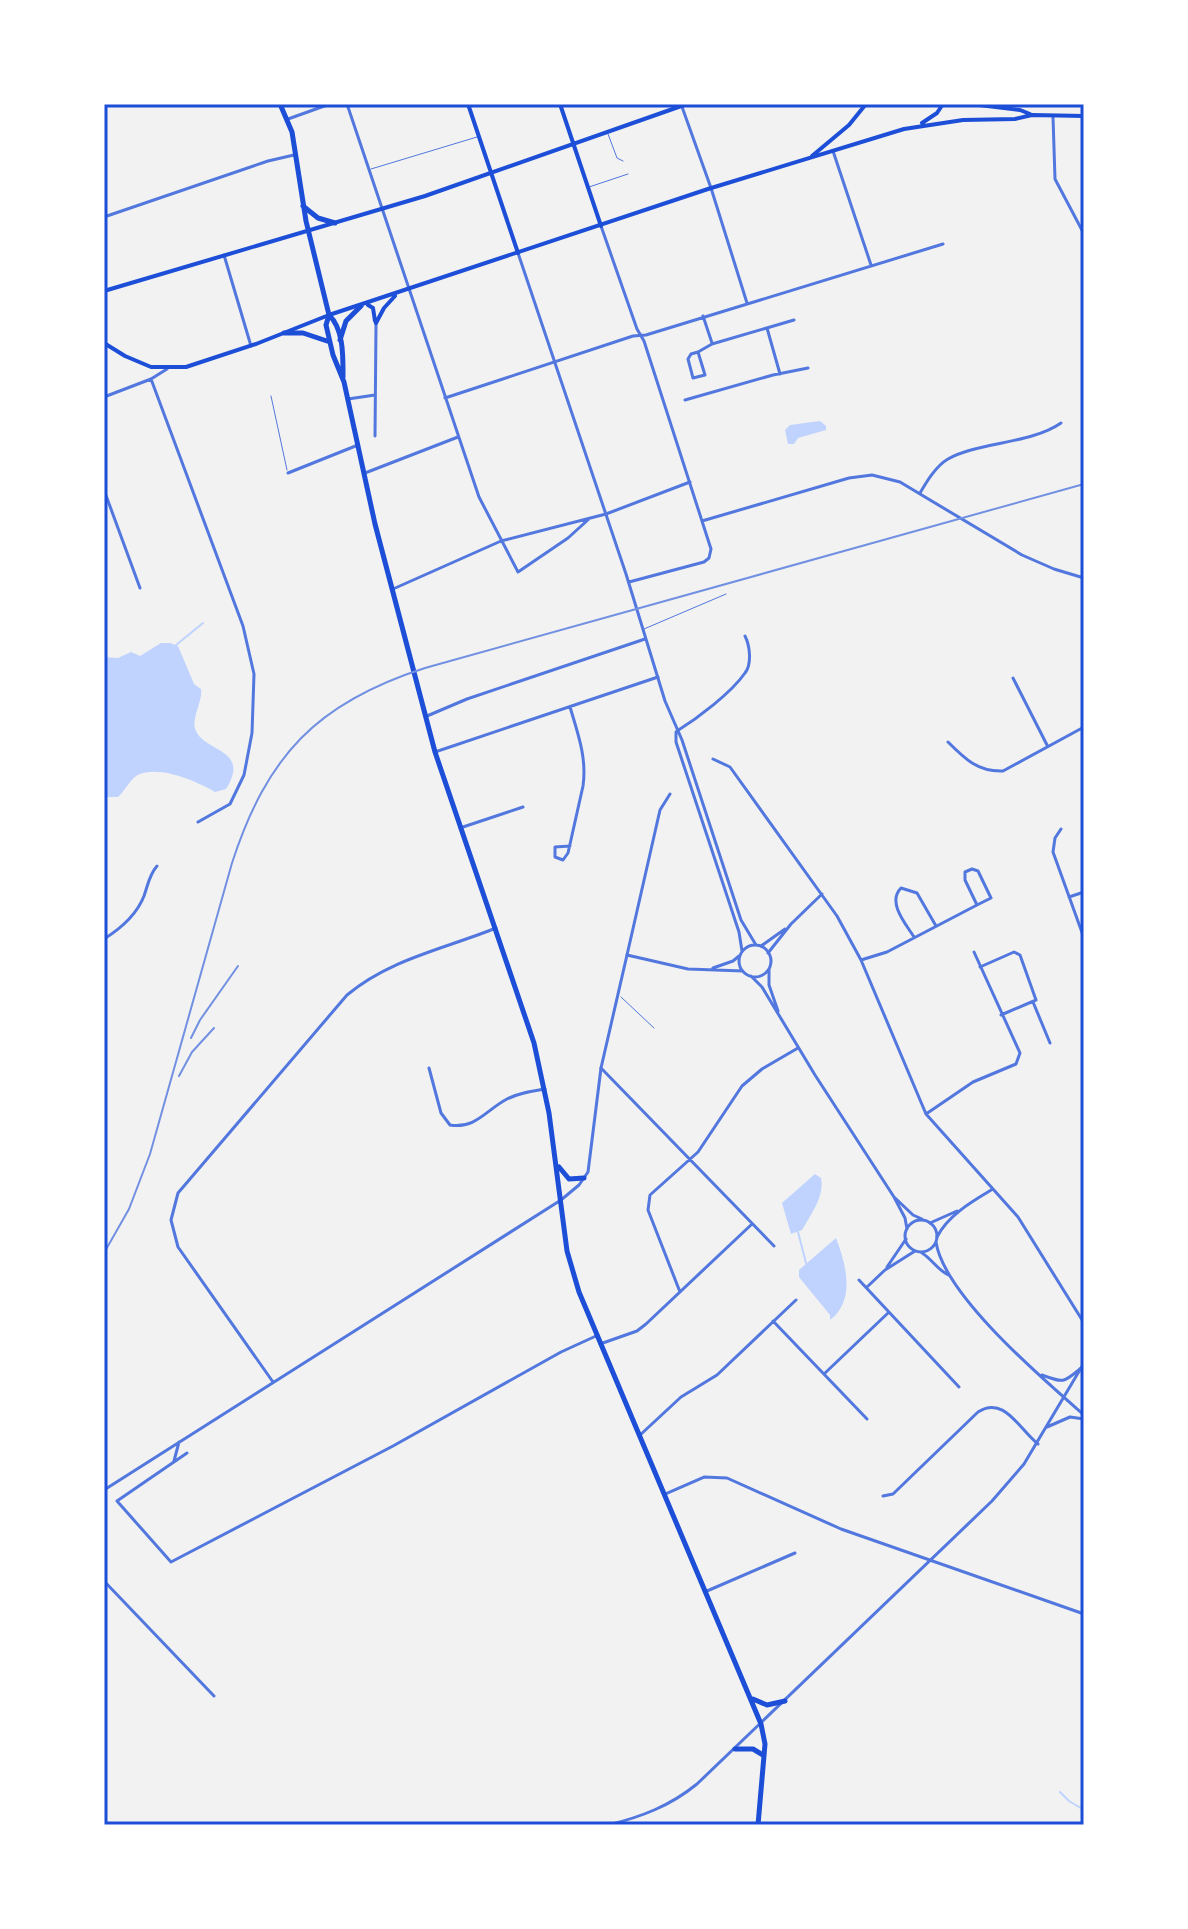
<svg xmlns="http://www.w3.org/2000/svg" width="1188" height="1929" font-family="'Titillium Web',sans-serif">
<rect width="100%" height="100%" fill="#f2f2f2"/>
<!-- water -->
<path fill="#bfd3fe" d="M820,421L826,426V430L798,438L794,444H788L785,430L790,425Z
M161,643H170L178,646L194,684L201,689C203,702 190,719 196,731C205,752 251,749 226,789L215,792C196,781 162,766 140,774C131,777 125,791 118,797H104V657L118,658L131,652L140,656Z
M815,1174L821,1178C825,1196 811,1214 802,1230L791,1234L782,1203Z
M836,1238C846,1264 856,1300 830,1320V1315L799,1277V1270Z"/>
<g fill="none" stroke-linecap="round" stroke-linejoin="round">
<!-- stream -->
<path stroke="#bfd3fe" stroke-width="2" d="M176,645L203,623
M798,1232L806,1263
M1060,1792L1069,1801L1084,1810"/>
<!-- service -->
<path stroke="#5277de" stroke-width="1" d="M608,134L617,158L623,161
M371,169L477,137
M589,187L628,174
M271,396L287,470
M644,629L726,594
M621,997L654,1028"/>
<!-- minor -->
<path stroke="#5277de" stroke-width="3" d="M347,104L479,497L518,572L568,538L590,518
M1053,117L1055,179L1084,234
M833,151L871,265
M711,188L747,303
M104,217L268,161L294,155
M224,255L251,346
M703,316L712,343
M767,328L780,374
M698,352L691,354L688,359L693,378L705,375L698,352L712,344L794,320
M151,379L243,626L254,674L252,733L244,775L230,804L198,822
M104,397L151,379L167,369
M445,398L633,336L646,335L943,244
M348,399L375,395
M685,400L773,375L808,368
M375,436L376,324
M288,473L358,445
M365,473L458,437
M104,490L140,588
M920,493C927,481 936,466 948,459C978,442 1031,444 1061,423
M393,589L501,541L606,514L690,482
M1013,678L1047,745
M570,707C578,734 587,758 583,786L568,853L563,860L555,857V847L570,846
M427,716L467,699L645,639
M677,731C698,718 731,693 745,673C752,664 750,646 745,636
M948,742C965,759 978,772 1003,771L1084,727
M435,752L658,677
M713,759L730,767L837,916L861,960L926,1114L1018,1217L1084,1323
M460,828L523,807
M1061,829L1055,838L1053,852L1084,938
M972,869L978,871L991,898L977,905L965,880V872Z
M1069,897L1084,892
M914,937C905,923 887,902 901,888L917,893L936,926
M104,939C120,929 137,914 144,896C148,885 149,875 157,866
M761,946L785,929
M768,953L791,924L822,894
M627,955L660,810L670,794
M861,960L887,952L977,905
M980,967L1014,952L1020,955L1036,1000L1001,1015
M1033,1002L1050,1043
M429,1068L441,1113L450,1125C476,1129 486,1110 507,1099C519,1093 532,1091 545,1089
M601,1068L774,1246
M926,1114L973,1082L1016,1064L1020,1053L974,952
M930,1223L957,1211
M937,1237C948,1215 973,1201 993,1189
M887,1267L906,1239
M859,1280L959,1387
M867,1287L885,1270L915,1251
M680,1292L648,1210L650,1195L698,1152L742,1086L762,1069L798,1048
M773,1321L867,1419
M600,1344L637,1331L646,1324L752,1224
M824,1374L888,1313
M273,1382L178,1247L171,1220L178,1193L347,995C390,959 444,949 496,928
M639,1436L681,1397L717,1375L796,1300
M187,1453L117,1501L171,1562L393,1446L561,1352L596,1336
M174,1461L179,1442
M104,1490L561,1200
M665,1494L704,1477L727,1478L841,1529L1084,1614
M883,1496L893,1494L978,1412C1004,1395 1019,1429 1038,1444
M104,1581L214,1696
M707,1591L795,1553"/>
<!-- tertiary -->
<path stroke="#5277de" stroke-width="3" d="M681,104L711,188
M288,119L330,104
M601,226L637,329L644,341L711,549L709,558L704,562L629,582
M518,253L626,574L665,701L682,740L741,920L756,945
M702,521L849,478L872,475L900,482L1022,555L1054,569L1084,578
M676,732V742L739,932L742,951
M739 961a16 16 0 1 1 32 0a16 16 0 1 1-32 0Z
M713,968L733,961L739,956
M769,969V985L778,1011
M751,976L762,987L815,1075L894,1197L905,1218L907,1229
M894,1197L913,1215L922,1219
M561,1200L579,1185L588,1172L601,1068L627,955L688,969L743,971
M905 1236a16 16 0 1 1 32 0a16 16 0 1 1-32 0Z
M936,1242C944,1295 1043,1379 1084,1415
M922,1253C932,1259 938,1271 949,1275
M1042,1375C1064,1383 1063,1383 1081,1368
M1047,1427L1070,1417L1084,1419
M608,1825C641,1817 670,1806 697,1784L992,1501L1024,1464L1084,1363"/>
<!-- primary -->
<path stroke="#1d4ed8" stroke-width="4" d="M468,104L518,253
M560,104L601,226
M971,104L1020,110L1030,114
M922,123L937,113L943,104
M812,156L849,125L866,104
M104,291L425,196L687,104
M368,305L373,308L375,321
M376,323L384,308L395,296
M104,343L125,356L151,367H186L256,344L329,315L708,189L904,129L963,120L1015,119L1032,115L1084,116"/>
<!-- trunk -->
<path stroke="#1d4ed8" stroke-width="5" d="M280,104L292,132L306,221L329,315C344,329 343,358 343,377
M303,206L318,218L335,223
M329,315L326,325L333,355L344,382L375,524L435,752L534,1043L549,1113L567,1251L579,1292L761,1724L765,1744L758,1825
M284,333H303L330,342
M340,340L346,321L361,306
M559,1167L569,1179L584,1178
M753,1699L767,1705L785,1701
M735,1749H753L763,1755"/>
<!-- rail -->
<path stroke="#7290e2" stroke-width="2" d="M191,1038L200,1020L238,966
M179,1076L192,1052L214,1028
M104,1253L129,1209L150,1154L232,863C267,756 316,703 425,668L1084,484"/>
</g>
<!-- border -->
<rect width="1188" height="1929" fill="none" stroke="#ffffff" stroke-width="212"/>
<rect x="106" y="106" width="976" height="1717" fill="none" stroke="#1d4ed8" stroke-width="3"/>
</svg>
